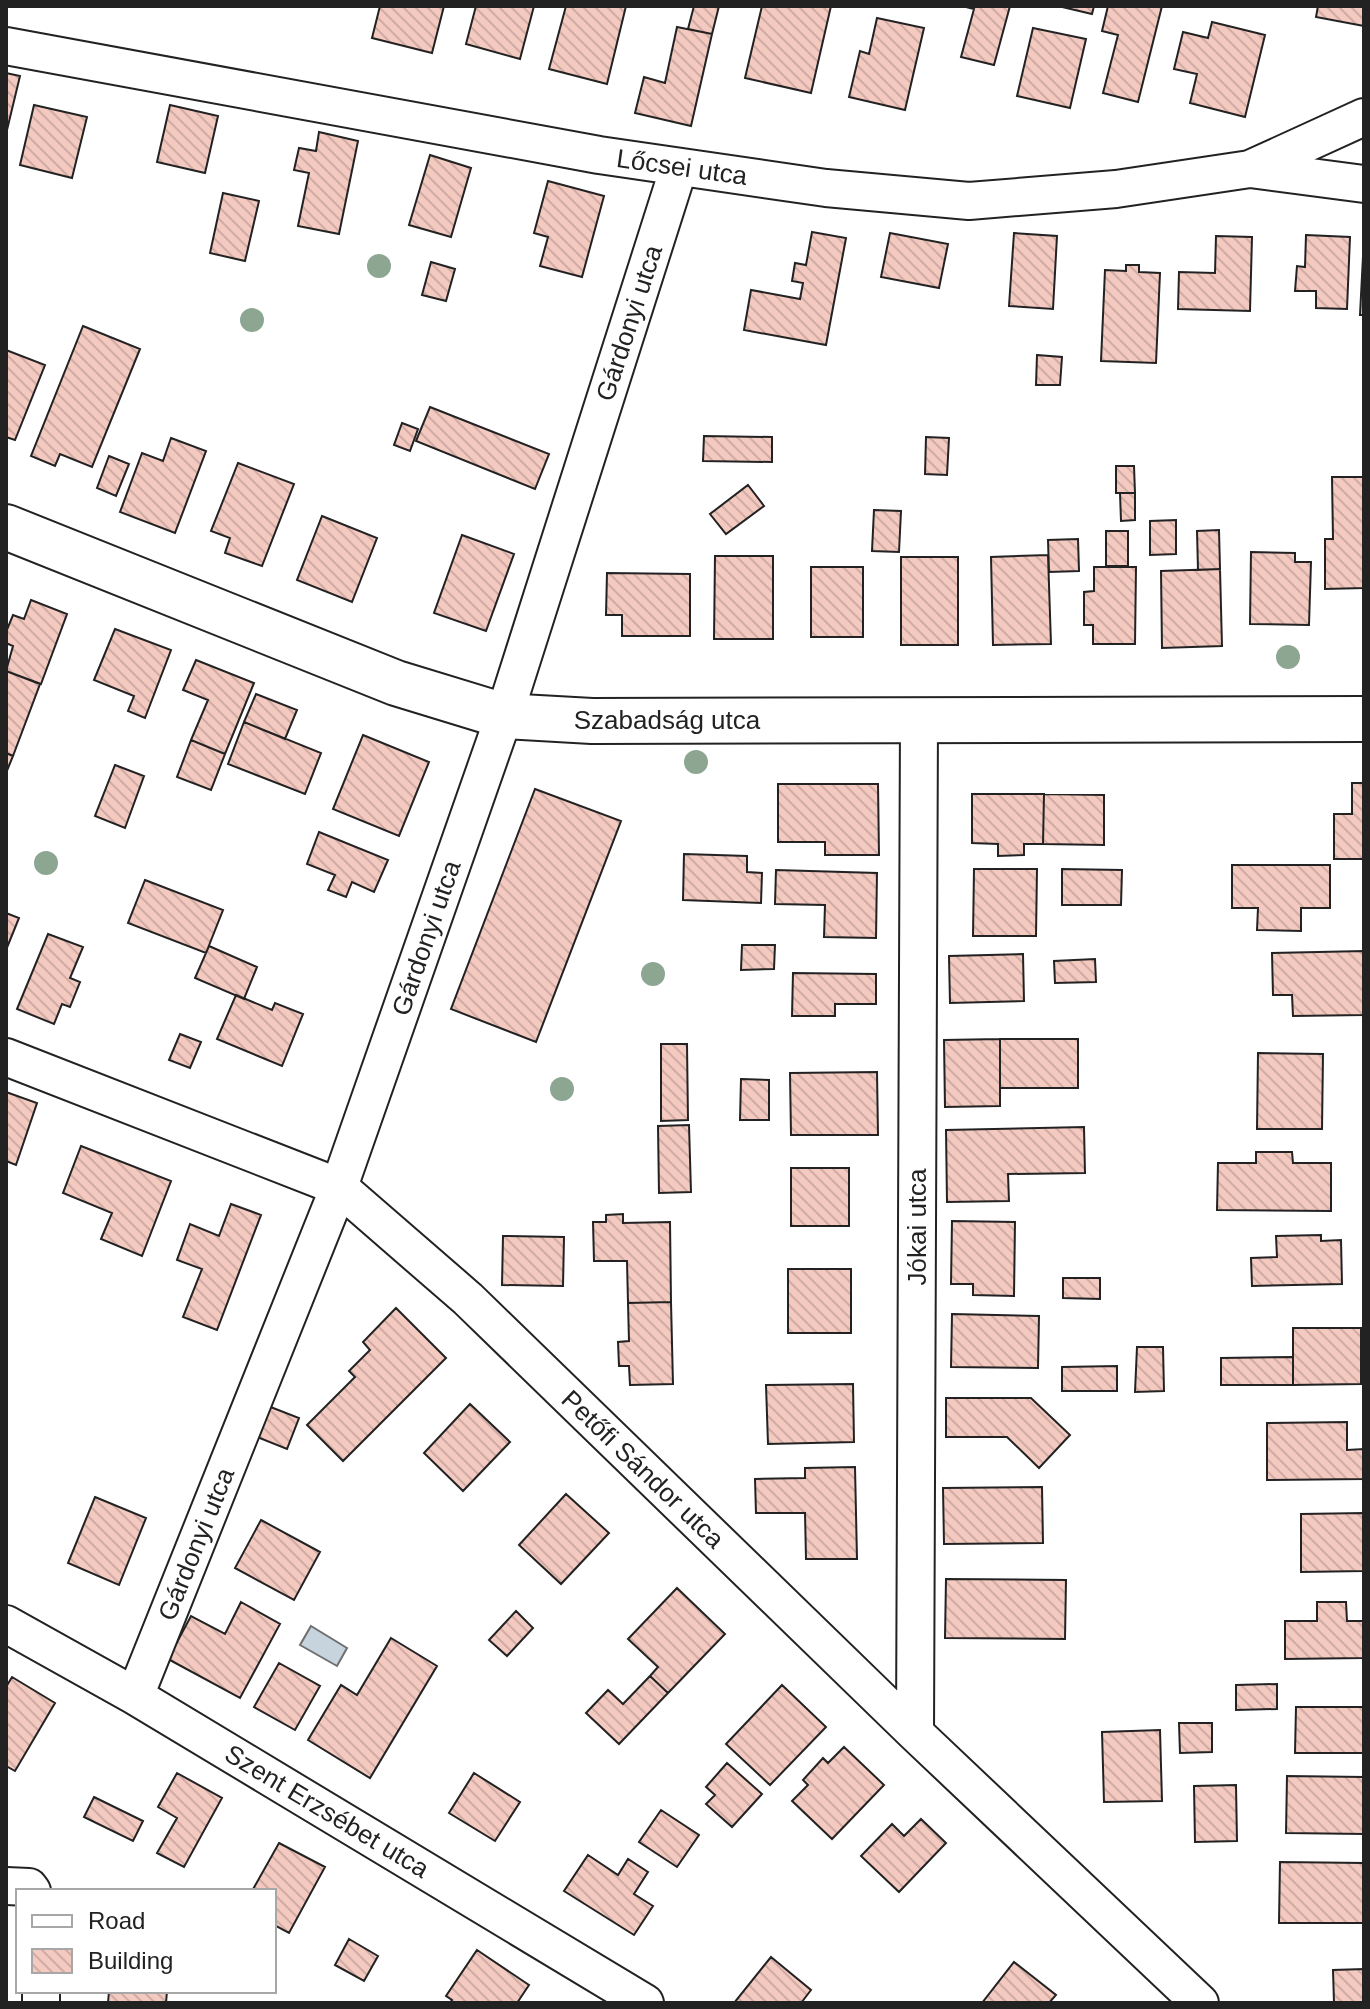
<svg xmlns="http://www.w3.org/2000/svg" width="1370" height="2009" font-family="Helvetica,sans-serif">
<defs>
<pattern id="building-back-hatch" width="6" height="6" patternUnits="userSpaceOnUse" patternTransform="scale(2)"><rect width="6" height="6" fill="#f3c9c0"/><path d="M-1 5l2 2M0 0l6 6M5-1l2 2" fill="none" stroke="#d0aca5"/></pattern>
</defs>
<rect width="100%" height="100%" fill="#fff"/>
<!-- water -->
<path fill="#c7d3dd" stroke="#6f6f6f" stroke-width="2" d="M311,1626L347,1648L337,1666L300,1645Z"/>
<!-- building -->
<path fill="url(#building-back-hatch)" stroke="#222" stroke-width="2" d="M380,6H444L432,53L372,38Z
M476,6H534L520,59L466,44Z
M566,6H626L607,84L549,69Z
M694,6H719L712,34L688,29Z
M762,6H831L811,93L745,78Z
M962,6H1010L994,65L961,57L974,9Z
M1058,6H1094L1092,14Z
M1108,6H1162L1138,102L1103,93L1118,35L1102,31Z
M1318,6H1364V26L1316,17Z
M877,18L924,28L905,110L849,97L860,51L869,54Z
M1212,22L1265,35L1245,117L1190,103L1197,74L1174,69L1183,32L1208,38Z
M677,27L712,34L691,126L635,113L644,77L665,83Z
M1033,28L1086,39L1070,108L1017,96Z
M6,73L20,76L7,130H6Z
M34,105L87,117L72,178L20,165Z
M170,105L218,116L205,173L157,162Z
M319,132L358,141L339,234L298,226L309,173L294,170L299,148L316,151Z
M430,155L471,168L451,237L409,225Z
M548,181L604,196L582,277L540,266L548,237L534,233Z
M223,193L259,201L245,261L210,253Z
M812,232L846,238L826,345L744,330L751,290L800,299L803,283L792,281L795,263L806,265Z
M890,233L948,244L939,288L881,277Z
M1014,233L1057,236L1053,309L1009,306Z
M1306,235L1350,237L1347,309L1316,308V291H1295L1297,266L1305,267Z
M1216,236L1252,237L1250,311L1178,309L1179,272L1215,273Z
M1364,237V315H1360Z
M431,262L455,269L446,301L422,295Z
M1126,265H1139V272L1160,273L1156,363L1101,361L1105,270L1126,271Z
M83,326L140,349L92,467L60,454L55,466L31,456Z
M6,350L45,365L15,440L6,437Z
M1037,355L1062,357L1060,385H1036Z
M430,407L549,454L535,489L416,441Z
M402,423L418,429L410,451L394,445Z
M704,436L772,437V462L703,461Z
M926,437L949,438L947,475L925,474Z
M171,438L206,451L175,533L120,512L142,453L163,461Z
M109,456L129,464L116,496L97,488Z
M238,463L294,484L262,566L225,553L230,538L211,531Z
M1116,466H1134L1135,493H1116Z
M1332,477H1364V588L1325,589V539H1333Z
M748,485L764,506L726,534L710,514Z
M1120,493H1135V520L1121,521Z
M874,510L901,511L899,552L872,551Z
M322,516L377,538L352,602L297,580Z
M1176,520V554L1150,555V521Z
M1219,530L1220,569L1198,570L1197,531Z
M1106,531H1128V566H1106Z
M462,535L514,554L486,631L434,613Z
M1078,539L1079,571L1049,572L1048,540Z
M1251,552L1295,553V562H1311L1309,625L1250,624Z
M1048,555L1051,644L993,645L991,557Z
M715,556H773V639H714Z
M901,557H958V645H901Z
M811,567H863V637H811Z
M1094,567H1136L1135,644H1093V625H1084V592L1094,591Z
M1220,569L1222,646L1162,648L1161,571Z
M607,573L690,574V636H622V615H606Z
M31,600L67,614L41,684L6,671L13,646L6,643V632L13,615L24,619Z
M115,629L171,650L145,718L128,711L134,696L94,680Z
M196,660L254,683L225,754L191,740L208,700L183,690Z
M6,671L40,684L13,756L6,753Z
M256,694L297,710L285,739L244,722Z
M244,722L321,753L305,794L228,764Z
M363,735L429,762L399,836L333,809Z
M191,740L225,754L211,790L177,777Z
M6,753L13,756L6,773Z
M115,765L144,776L125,828L95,816Z
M1352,783H1364V859H1334V814H1352Z
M778,784H878L879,855H825V842H778Z
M535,789L621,821L536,1042L451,1009Z
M972,794H1044L1043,844H1024V855L998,856V844L972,843Z
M1044,794L1104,795V845L1043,844Z
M319,832L388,860L374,892L352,882L346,897L328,890L335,875L307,864Z
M684,854L747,856V872L762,873L761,903L683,900Z
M1232,865H1330V908H1301V931L1257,930L1258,908H1232Z
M974,869H1037L1036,936H973Z
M1062,869L1122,870L1121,905H1062Z
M776,870L877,873L876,938L824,937L825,905L775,904Z
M145,880L223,910L206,953L128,923Z
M6,913L19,918L6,950Z
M48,934L83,947L70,978L80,982L70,1007L62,1004L54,1024L17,1009Z
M742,945H775L774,969L741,970Z
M209,946L257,967L244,999L195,978Z
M1364,951V1015L1293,1016L1292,995H1273L1272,953Z
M1023,954L1024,1001L950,1003L949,956Z
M1095,959L1096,982L1055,983L1054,961Z
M793,973L876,974V1004H835V1016H792Z
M236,995L272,1010L275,1003L303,1014L282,1066L217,1039Z
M180,1034L201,1042L190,1068L169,1060Z
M1000,1039H1078V1088H1000Z
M1000,1039V1106L945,1107L944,1040Z
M661,1044H687L688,1120L661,1121Z
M1258,1053L1323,1054L1322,1129H1257Z
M877,1072L878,1135H791L790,1073Z
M741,1079L769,1080V1120H740Z
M6,1092L37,1103L16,1165L6,1161Z
M689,1125L691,1192L659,1193L658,1126Z
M1084,1127L1085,1173L1008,1174L1009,1201L947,1202L946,1130Z
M81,1146L171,1181L142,1256L101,1239L112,1213L63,1193Z
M1256,1152H1292L1293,1163H1331V1211L1217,1210L1218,1163H1256Z
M791,1168H849V1226H791Z
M231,1204L261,1215L217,1330L183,1317L202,1269L177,1260L190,1224L219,1236Z
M623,1214V1223L670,1222L671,1302L628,1303L627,1261H594L593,1222H606V1215Z
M952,1221L1015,1222L1014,1296L973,1295V1284H951Z
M1321,1235V1241L1341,1240L1342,1284L1252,1286L1251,1258L1277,1257L1276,1236Z
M503,1236L564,1237L563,1286L502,1285Z
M788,1269H851V1333H788Z
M1063,1278H1100V1299L1063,1298Z
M671,1302L673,1384L630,1385L629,1366H619L618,1342L629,1341L628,1303Z
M396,1308L446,1358L343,1461L307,1425L355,1377L349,1371L370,1350L363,1342Z
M952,1314L1039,1316L1038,1368L951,1367Z
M1293,1328H1361V1384L1293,1385Z
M1137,1347H1163L1164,1391L1135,1392Z
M1293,1357V1385H1221V1358Z
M1117,1366V1391H1062V1367Z
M853,1384L854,1442L768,1444L766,1385Z
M946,1398H1031L1070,1435L1039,1468L1007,1437H946Z
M470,1404L510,1442L463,1491L424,1453Z
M268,1406L299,1418L287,1449L257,1437Z
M1347,1422V1450L1364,1449V1479L1267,1480V1423Z
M855,1467L857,1559H806L805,1513H756L755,1479L805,1478V1468Z
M1042,1487L1043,1543L944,1544L943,1488Z
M566,1494L609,1533L561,1584L519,1545Z
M95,1497L146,1518L119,1585L68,1563Z
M1364,1513V1571L1301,1572V1514Z
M261,1520L320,1552L294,1600L235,1568Z
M946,1579L1066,1580L1065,1639L945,1638Z
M677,1588L725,1634L668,1693L650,1676L658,1667L628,1639Z
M241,1602L280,1624L240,1698L168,1659L191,1616L225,1634Z
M1317,1602H1346L1347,1621H1364V1658L1285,1659V1621H1317Z
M516,1611L533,1628L507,1656L489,1640Z
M391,1638L437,1666L370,1778L308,1740L341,1685L357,1695Z
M279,1663L320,1686L295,1730L254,1707Z
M650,1676L668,1693L619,1744L586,1713L608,1690L623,1704Z
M12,1677L55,1703L15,1771L6,1766V1687Z
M1277,1684V1709L1236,1710V1685Z
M782,1685L826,1727L770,1785L726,1744Z
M1296,1707H1364V1753H1295Z
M1179,1723H1212V1752L1180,1753Z
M1160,1730L1162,1801L1104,1802L1102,1732Z
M844,1747L884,1785L832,1839L792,1801L808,1785L803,1780L823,1758L828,1763Z
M727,1763L762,1794L732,1827L706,1804L715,1795L706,1787Z
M177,1773L222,1798L184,1867L157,1853L177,1818L158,1807Z
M474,1773L520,1802L495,1841L449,1813Z
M1287,1776L1364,1777V1834L1286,1833Z
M1236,1785L1237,1841L1195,1842L1194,1786Z
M94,1797L143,1821L133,1841L84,1817Z
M661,1810L699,1835L677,1867L639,1842Z
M921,1819L946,1843L899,1892L861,1856L892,1824L904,1836Z
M279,1843L325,1867L289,1933L274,1925V1891H252Z
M588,1855L618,1875L628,1859L648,1872L634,1894L653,1906L634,1935L564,1891Z
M1280,1862L1364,1863V1923H1279Z
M349,1939L378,1956L364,1981L335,1965Z
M477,1950L529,1985L517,2003H450L452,2000L446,1996Z
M771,1957L811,1990L801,2003H734Z
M1014,1962L1056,1995L1049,2003H982Z
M1364,1969V2003H1334L1333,1970Z
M109,1991H167L166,2003H108Z"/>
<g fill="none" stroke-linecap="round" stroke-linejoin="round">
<!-- minor casing -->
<g stroke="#222" stroke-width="40">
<path id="minor" d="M6,46L599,155L826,188L969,201L1116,189L1250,169L1364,184
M1250,169L1364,117
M6,1057L339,1187L468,1299L915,1733L1200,2003
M6,1624L135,1696L645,2003
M135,1696L339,1187L504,716L679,167
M915,1733L919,720
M6,1886L29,1887L32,1891
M41,1991V2003"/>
</g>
<!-- tertiary casing -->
<g stroke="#222" stroke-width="48">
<path id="tertiary" d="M6,527L396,683L504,716L592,721L1364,719"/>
</g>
<!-- minor -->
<use href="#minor" stroke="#fff" stroke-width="36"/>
<!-- tertiary -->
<use href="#tertiary" stroke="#fff" stroke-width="44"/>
</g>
<!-- trees -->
<g fill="#8da692">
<circle cx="379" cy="266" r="12"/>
<circle cx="252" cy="320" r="12"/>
<circle cx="1288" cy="657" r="12"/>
<circle cx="696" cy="762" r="12"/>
<circle cx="46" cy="863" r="12"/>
<circle cx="653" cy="974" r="12"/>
<circle cx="562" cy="1089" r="12"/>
</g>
<g text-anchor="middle" stroke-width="6" stroke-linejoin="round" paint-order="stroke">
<!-- street labels -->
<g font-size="26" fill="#222" stroke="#fff">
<text transform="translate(682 167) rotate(8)" y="9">Lőcsei utca</text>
<text transform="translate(629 323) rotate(-72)" y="9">Gárdonyi utca</text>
<text x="667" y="729">Szabadság utca</text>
<text transform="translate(426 938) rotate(-71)" y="9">Gárdonyi utca</text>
<text transform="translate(917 1227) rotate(-90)" y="9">Jókai utca</text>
<text transform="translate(643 1469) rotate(44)" y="9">Petőfi Sándor utca</text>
<text transform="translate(196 1544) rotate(-68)" y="9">Gárdonyi utca</text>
<text transform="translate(327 1811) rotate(31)" y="9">Szent Erzsébet utca</text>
</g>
</g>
<!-- border -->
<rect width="1370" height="2009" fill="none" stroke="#222222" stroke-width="16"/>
<!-- legend -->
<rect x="16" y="1889" width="260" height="104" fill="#ffffff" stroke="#a7a7a7" stroke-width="2"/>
<rect x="32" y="1915" width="40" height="12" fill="#ffffff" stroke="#a7a7a7" stroke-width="2"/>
<text x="88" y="1929" font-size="24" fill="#222222">Road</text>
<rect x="32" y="1949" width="40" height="24" fill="url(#building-back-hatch)" stroke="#a7a7a7" stroke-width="2"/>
<text x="88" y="1969" font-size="24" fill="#222222">Building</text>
</svg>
